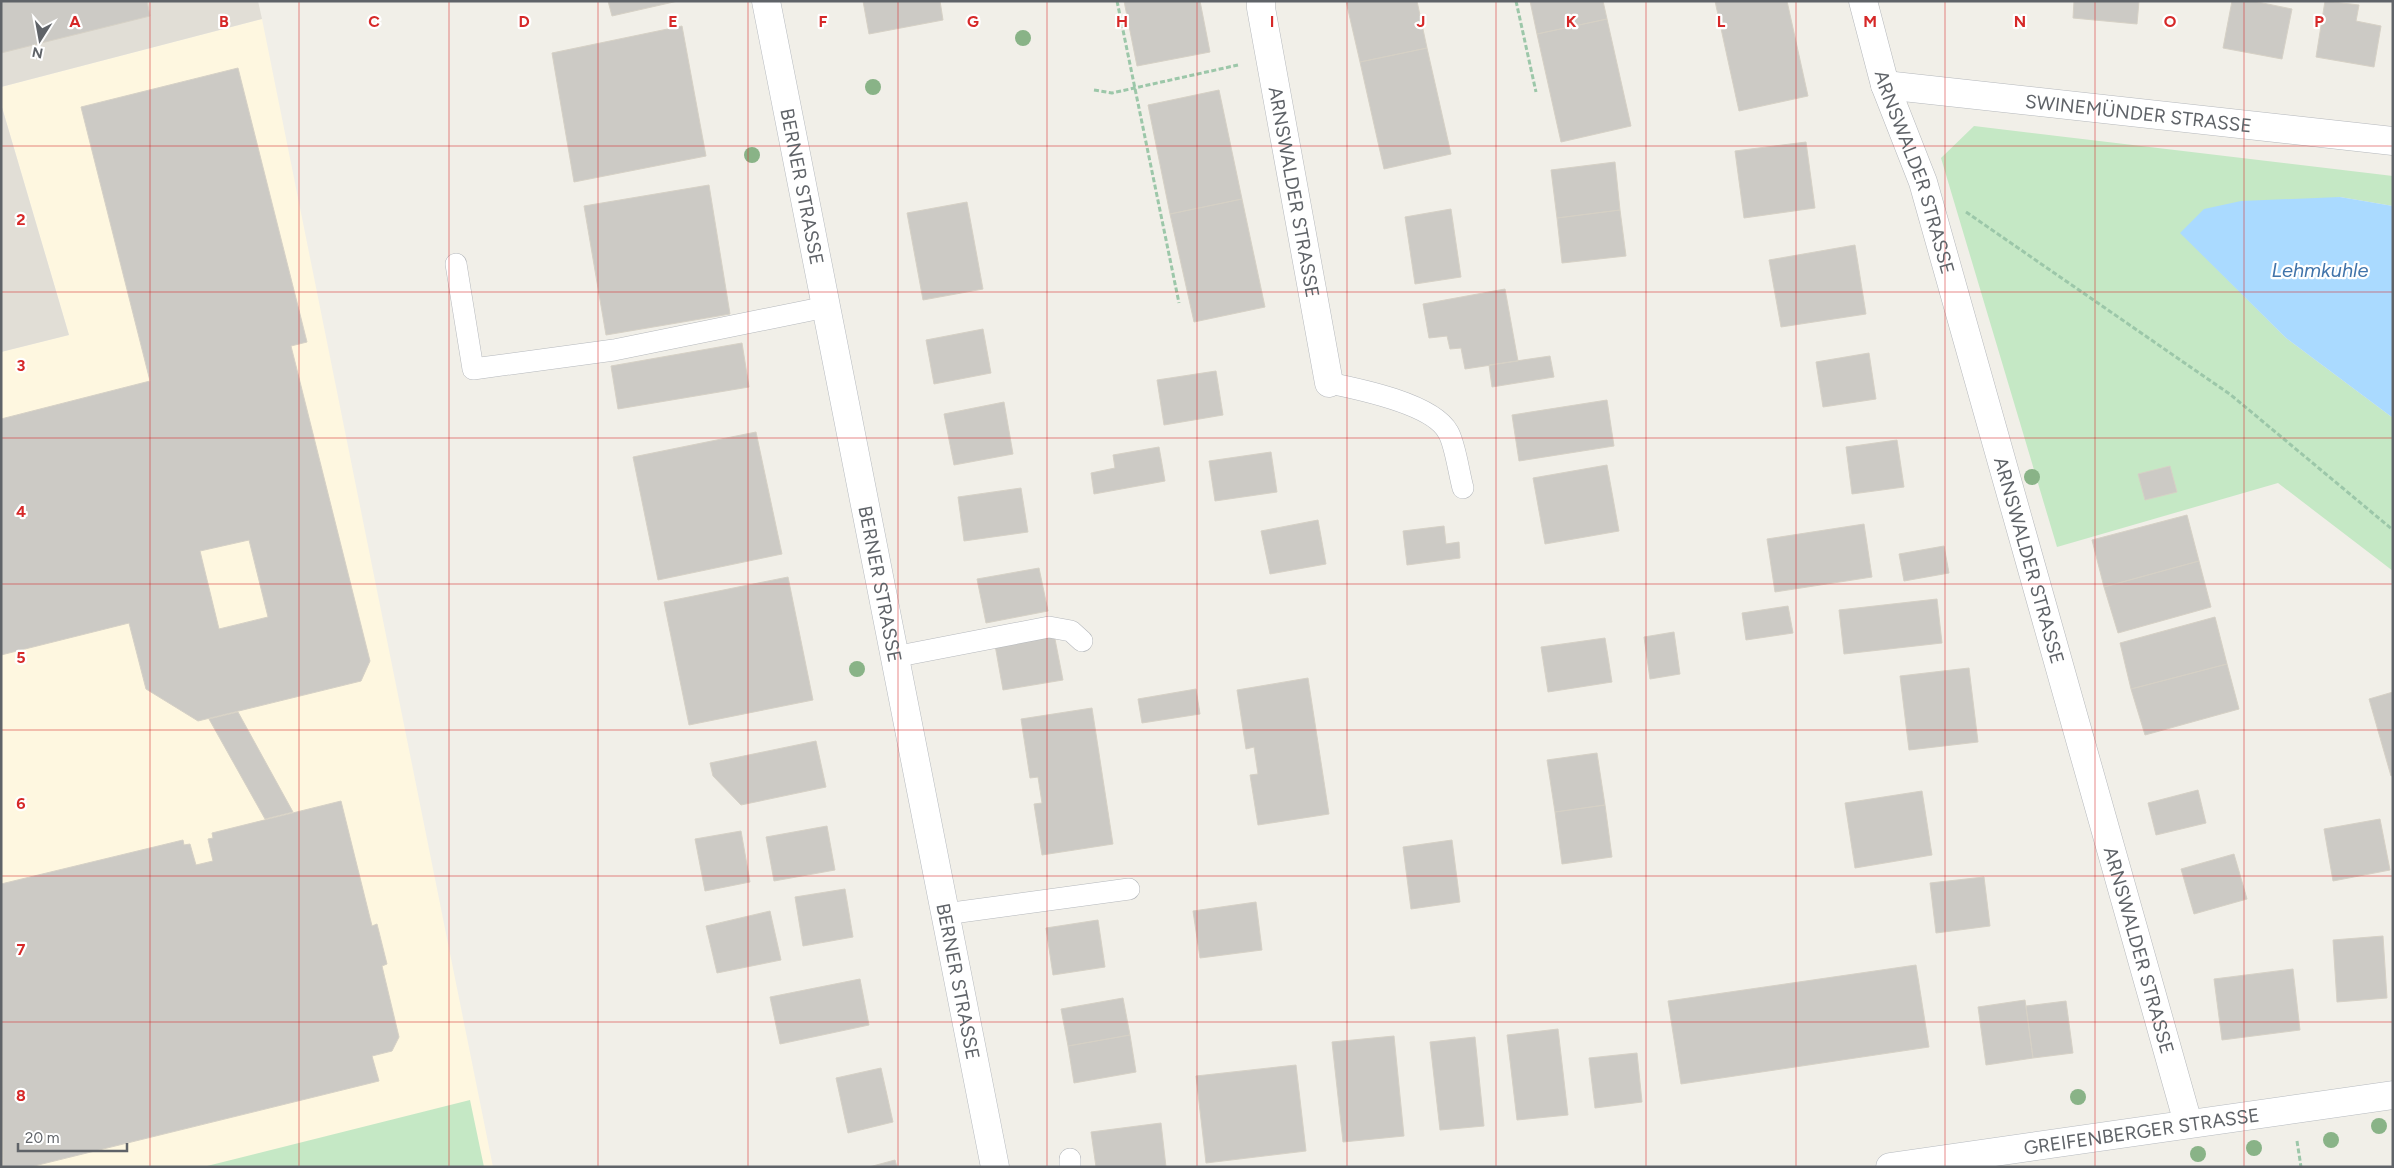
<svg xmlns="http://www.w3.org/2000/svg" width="2394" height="1168" font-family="Figtree,sans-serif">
<rect width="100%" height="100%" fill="#f1efe8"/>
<!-- commercial -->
<path fill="#fef7e0" d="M262,19L493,1167H1V352L69,335L1,104V87Z"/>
<!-- education -->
<path fill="#e1ded6" d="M1,1H258L262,19L1,87Z
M1,104L69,335L1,352Z"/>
<!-- green -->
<path fill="#c5e8c5" d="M1974,126L2393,176V206L2340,197L2181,233L2286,338L2393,418V571L2278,483L2057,547L1941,158Z
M470,1100L484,1167H203Z"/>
<!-- water -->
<path fill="#aadaff" d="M2340,197L2393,206V418L2286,338L2180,233L2204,209L2241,201Z"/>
<!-- building -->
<path fill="#cccac5" stroke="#d6d1c6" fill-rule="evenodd" d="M1,1H147L150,16L1,53Z
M608,1H678L612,16Z
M863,1H940L943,20L869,34Z
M1124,1H1200L1210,52L1137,66Z
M1346,1H1417L1427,48L1360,62Z
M1530,1H1603L1607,19L1537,34Z
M1715,1H1787L1808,96L1739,111Z
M2074,1H2139L2137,24L2073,18Z
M2232,1H2253L2292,9L2282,59L2223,48Z
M2325,1L2359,5L2356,21L2381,26L2374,67L2316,57Z
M1607,19L1631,126L1561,142L1537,34Z
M682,26L706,156L574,182L552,53Z
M1427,48L1451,154L1384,169L1360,62Z
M238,68L307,342L291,346L370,661L361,681L198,721L146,689L129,623L1,655V419L150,381L81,107ZM249,540L268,617L219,629L200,551Z
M1219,90L1242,199L1170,214L1148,105Z
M1806,142L1815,208L1744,218L1735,151Z
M1615,162L1620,210L1557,218L1551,170Z
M709,185L730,314L606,335L584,206Z
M1242,199L1265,307L1194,322L1170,214Z
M967,202L983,289L923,300L907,213Z
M1451,209L1461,277L1415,284L1405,217Z
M1620,210L1626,256L1562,263L1557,218Z
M1855,245L1866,314L1781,327L1769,260Z
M1505,289L1518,361L1465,369L1461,348L1450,349L1447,336L1429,338L1423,304Z
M983,329L991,373L934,384L926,340Z
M742,343L749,387L618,409L611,366Z
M1869,353L1876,399L1823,407L1816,362Z
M1550,356L1554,377L1492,387L1489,365Z
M1216,371L1223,415L1164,425L1157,380Z
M1607,400L1614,446L1519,461L1512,415Z
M1004,402L1013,454L954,465L944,414Z
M756,432L782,554L658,580L633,457Z
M1897,440L1904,487L1852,494L1846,447Z
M1159,447L1165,481L1094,494L1091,473L1115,468L1113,455Z
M1271,452L1277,492L1215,501L1209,461Z
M1607,465L1619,531L1545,544L1533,478Z
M2170,466L2177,492L2145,500L2138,474Z
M1021,488L1028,532L964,541L958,497Z
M2187,515L2199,561L2104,587L2092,540Z
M1318,520L1326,564L1270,574L1261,531Z
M1864,524L1872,577L1775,592L1767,539Z
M1444,526L1446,544L1459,542L1460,558L1407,565L1403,531Z
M1944,546L1949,573L1904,581L1899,554Z
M2199,561L2211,607L2118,633L2104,587Z
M1039,568L1048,611L986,623L977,579Z
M788,577L813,700L689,725L664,602Z
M1937,599L1942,643L1844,654L1839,610Z
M1788,606L1793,633L1746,640L1742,613Z
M2215,617L2227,664L2131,689L2120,643Z
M1674,632L1680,674L1650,679L1644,637Z
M1054,634L1063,680L1003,690L995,645Z
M1605,638L1612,682L1548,692L1541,647Z
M2227,664L2239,709L2145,735L2131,689Z
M1969,668L1978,742L1909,750L1900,676Z
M1308,678L1329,814L1258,825L1250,775L1258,774L1254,747L1246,749L1237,690Z
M1196,689L1200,714L1142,723L1138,699Z
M2393,692V775L2391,776L2369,699Z
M1092,708L1113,844L1042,855L1034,804L1042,803L1038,777L1030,778L1021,719Z
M238,712L293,812L265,819L209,719Z
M816,741L826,787L741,805L713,776L710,763Z
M1597,753L1605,805L1555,812L1547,760Z
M2198,790L2206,823L2156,835L2148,803Z
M1922,791L1932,855L1855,868L1845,803Z
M341,801L372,926L377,924L387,964L382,966L399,1037L392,1051L372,1056L379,1081L30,1167H3L1,884L183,840L184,845L190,844L196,865L213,861L208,839L213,838L212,833Z
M1605,805L1612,857L1562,864L1555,812Z
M2380,819L2390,870L2333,881L2324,829Z
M827,826L835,870L774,881L766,837Z
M741,831L750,882L705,891L695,839Z
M1452,840L1460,902L1411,909L1403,847Z
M2234,854L2247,899L2194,914L2181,869Z
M1984,877L1990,926L1936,933L1930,883Z
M845,889L853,937L803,946L795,897Z
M1256,902L1262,950L1200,958L1193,911Z
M770,911L781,960L717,973L706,926Z
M1098,920L1105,967L1053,975L1046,928Z
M2383,936L2387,998L2337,1002L2333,940Z
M1916,965L1929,1047L1681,1084L1668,1001Z
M2293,969L2300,1030L2222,1040L2214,979Z
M860,979L869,1025L780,1044L770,997Z
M1123,998L1130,1035L1068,1046L1061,1009Z
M2025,1000L2033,1058L1986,1065L1978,1007Z
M2066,1001L2073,1053L2033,1058L2026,1006Z
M1558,1029L1568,1115L1517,1120L1507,1035Z
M1130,1035L1136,1072L1074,1083L1068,1046Z
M1394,1036L1404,1136L1343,1142L1332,1042Z
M1475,1037L1484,1126L1440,1130L1430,1042Z
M1637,1053L1642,1102L1595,1108L1589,1058Z
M1296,1065L1306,1151L1206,1163L1196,1076Z
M881,1068L893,1122L848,1133L836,1078Z
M1161,1123L1166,1167H1096L1091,1132Z
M895,1160L897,1167H869Z"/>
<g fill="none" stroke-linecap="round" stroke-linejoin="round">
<!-- lane casing -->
<g stroke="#b5b8bc" stroke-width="22">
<path id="lane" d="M456,264L473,369L614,350L826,307
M1329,383C1359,389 1433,404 1448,432C1455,443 1459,474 1463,488
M894,657L1049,627L1071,631L1082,641
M945,914L1129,889
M1070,1159V1167"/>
</g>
<!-- street casing -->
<g stroke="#b5b8bc" stroke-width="29">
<g id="street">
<path id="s1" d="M1261,1V8L1329,383"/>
<path id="s2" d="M1863,1L1885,85L1923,182L2188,1123"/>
<path id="s3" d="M1885,85L2393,141"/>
</g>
</g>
<!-- secondary casing -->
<g stroke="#b6babf" stroke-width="29">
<g id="secondary">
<path id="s4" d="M766,1L995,1167"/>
<path id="s5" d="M1890,1167L2393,1095"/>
</g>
</g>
<!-- path -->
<path stroke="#9cc7a9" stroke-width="3" stroke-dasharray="5 2.5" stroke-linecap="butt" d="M1117,1L1179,303
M1516,1L1536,92
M1094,90L1112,93L1238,65
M1966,212L2231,395L2393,530
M2297,1141L2301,1167"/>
<!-- lane -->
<use href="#lane" stroke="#fff" stroke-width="21"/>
<!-- street -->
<use href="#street" stroke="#fff" stroke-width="28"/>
<!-- secondary -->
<use href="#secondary" stroke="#fff" stroke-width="28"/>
</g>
<!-- trees -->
<g fill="#89b387">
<circle cx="1023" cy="38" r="8"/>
<circle cx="873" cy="87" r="8"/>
<circle cx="752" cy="155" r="8"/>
<circle cx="2032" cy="477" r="8"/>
<circle cx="857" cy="669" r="8"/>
<circle cx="2078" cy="1097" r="8"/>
<circle cx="2379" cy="1126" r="8"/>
<circle cx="2331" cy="1140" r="8"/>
<circle cx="2254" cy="1148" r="8"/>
<circle cx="2198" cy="1154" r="8"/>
</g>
<!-- grid -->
<path fill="none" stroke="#d62828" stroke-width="1" stroke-opacity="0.55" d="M150,1V1167M299,1V1167M449,1V1167M598,1V1167M748,1V1167M898,1V1167M1047,1V1167M1197,1V1167M1347,1V1167M1496,1V1167M1646,1V1167M1796,1V1167M1945,1V1167M2095,1V1167M2244,1V1167M1,146H2393M1,292H2393M1,438H2393M1,584H2393M1,730H2393M1,876H2393M1,1022H2393"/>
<g text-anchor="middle" stroke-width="4.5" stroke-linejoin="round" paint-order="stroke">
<!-- street labels -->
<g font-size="19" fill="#5f6368" stroke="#fff">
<text dy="7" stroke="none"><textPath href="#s3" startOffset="255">SWINEMÜNDER STRASSE</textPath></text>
<text dy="7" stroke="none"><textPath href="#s2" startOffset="179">ARNSWALDER STRASSE</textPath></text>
<text dy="7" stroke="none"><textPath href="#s4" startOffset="189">BERNER STRASSE</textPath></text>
<text dy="7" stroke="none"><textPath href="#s1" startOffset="194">ARNSWALDER STRASSE</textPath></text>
<text dy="7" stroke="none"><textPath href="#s2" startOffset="584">ARNSWALDER STRASSE</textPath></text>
<text dy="7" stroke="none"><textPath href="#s4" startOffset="594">BERNER STRASSE</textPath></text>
<text dy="7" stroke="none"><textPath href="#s2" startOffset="989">ARNSWALDER STRASSE</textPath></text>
<text dy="7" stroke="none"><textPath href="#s4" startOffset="999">BERNER STRASSE</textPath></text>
<text dy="7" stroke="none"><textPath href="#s5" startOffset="254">GREIFENBERGER STRASSE</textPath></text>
</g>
<!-- water labels -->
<g font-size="20" font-style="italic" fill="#4174aa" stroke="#fff">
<text x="2320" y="277">Lehmkuhle</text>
</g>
</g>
<g font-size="16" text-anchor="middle" font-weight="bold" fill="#d62828" stroke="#fff" stroke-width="4.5" stroke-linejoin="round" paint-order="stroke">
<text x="75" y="27">A</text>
<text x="224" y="27">B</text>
<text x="374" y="27">C</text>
<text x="524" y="27">D</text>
<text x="673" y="27">E</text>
<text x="823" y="27">F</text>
<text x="973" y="27">G</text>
<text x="1122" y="27">H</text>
<text x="1272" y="27">I</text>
<text x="1421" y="27">J</text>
<text x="1571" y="27">K</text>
<text x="1721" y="27">L</text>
<text x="1870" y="27">M</text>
<text x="2020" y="27">N</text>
<text x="2170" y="27">O</text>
<text x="2319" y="27">P</text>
<text x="21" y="225">2</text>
<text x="21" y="371">3</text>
<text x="21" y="517">4</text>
<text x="21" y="663">5</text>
<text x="21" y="809">6</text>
<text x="21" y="955">7</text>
<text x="21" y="1101">8</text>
</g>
<!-- border -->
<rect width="2394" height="1168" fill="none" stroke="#5f6368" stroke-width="5"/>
<!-- north arrow -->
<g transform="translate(40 40) rotate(191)" stroke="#ffffff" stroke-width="4" paint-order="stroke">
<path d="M0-4L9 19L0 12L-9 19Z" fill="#5f6368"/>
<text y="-8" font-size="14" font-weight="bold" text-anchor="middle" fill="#5f6368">N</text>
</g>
<!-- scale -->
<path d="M18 1143v8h109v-8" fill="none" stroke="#5f6368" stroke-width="2.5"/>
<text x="25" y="1143" font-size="15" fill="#5f6368" stroke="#ffffff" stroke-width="4" paint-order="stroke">20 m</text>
</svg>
